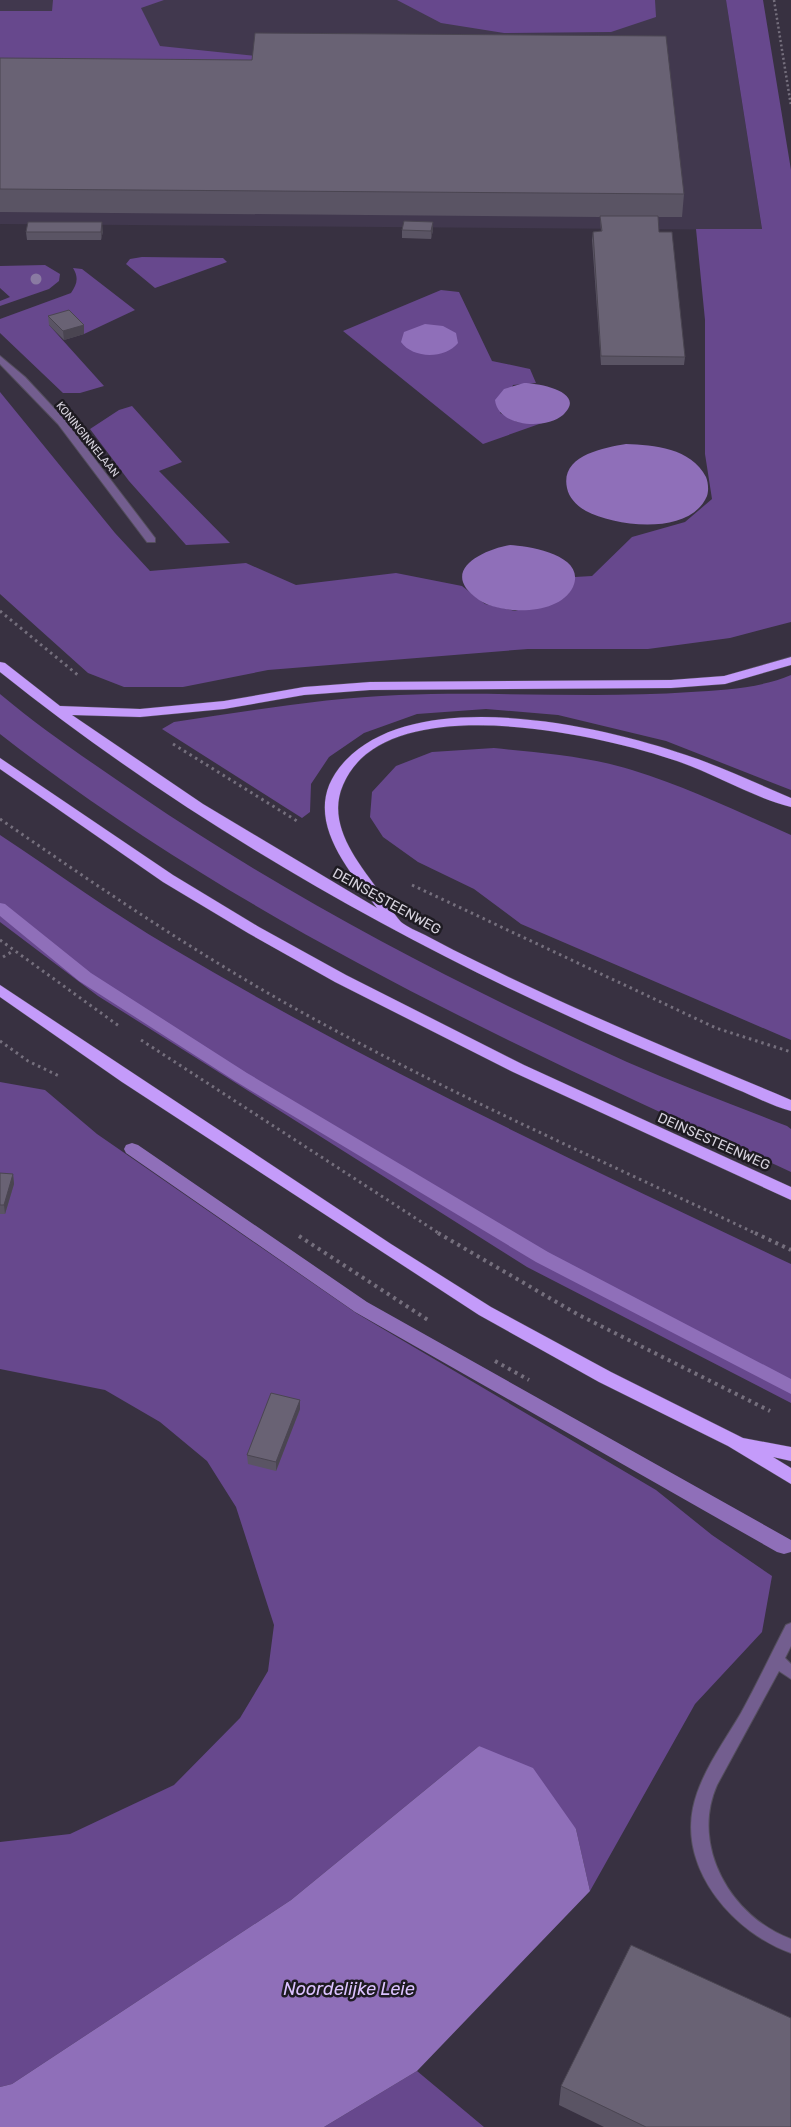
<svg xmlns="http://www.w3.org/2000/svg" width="791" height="2127" font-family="Rubik,sans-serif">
<rect width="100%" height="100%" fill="#383141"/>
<!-- built -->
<path fill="#41384e" d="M0,0H726L762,230L0,224Z"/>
<!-- green -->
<path fill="#67488d" d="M53,0H164L141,8L160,46L256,56L253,82L0,81V11H52Z
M397,0H655L656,17L611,32L504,33L441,23Z
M726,0H763L791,170V622L730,638L648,649H528L268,670L183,687H124L88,673L0,594V392L115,533L150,571L246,563L296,585L396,573L462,586L485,604L515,611L568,594L573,586L575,577L592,576L632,537L685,522L712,499L705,454V320L696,229H762Z
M142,257L223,258L227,262L155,288L126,264L130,259Z
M45,265L60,274L59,281L49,289L0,306V301L10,297L0,288V266Z
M73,268L82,269L135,310L84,334L69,318L49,325L104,386L80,393H63L0,333V319L71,293C77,284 79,278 73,268Z
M441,290L459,292L492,361L530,369L536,383L513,385L500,413L517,422L542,423L483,444L343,331Z
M132,406L182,462L159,471L230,543L186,545L129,481L90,429L119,410Z
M791,675V790L666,741L558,715L486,709L417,714L364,733L329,757L311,784L310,812L302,818L162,729L174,722C249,711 324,698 399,695C496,691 594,699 691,692C723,690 761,688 791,675Z
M0,694C44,731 91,762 139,795C293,900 458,985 627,1062C680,1085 734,1105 787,1126L791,1129V1172C516,1047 239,920 0,734Z
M494,748C540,753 588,756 632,770C687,787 739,812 791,835V1040L521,924L474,889L418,862L383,837L370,817L372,792L396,766L432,752Z
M0,835C56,872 112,913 170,947C370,1066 581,1164 791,1264V1403L527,1267L98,996L0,922Z
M0,1082L45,1090L97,1134L356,1313L656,1490L712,1535L772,1576L762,1632L695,1704L590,1891L576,1829L479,1746L291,1900L12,2084L0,2087V1842L70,1834L174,1785L240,1718L268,1671L274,1625L236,1507L207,1461L160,1422L105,1390L0,1369V1214H5L0,1182Z
M417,2071L484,2127H324Z"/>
<!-- water -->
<path fill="#8f6fb9" d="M425,324L443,326L456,333L458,343C445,359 413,359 401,342L404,332Z
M524,383C538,383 588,392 563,415C545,430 498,427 495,400L504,389Z
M626,444C654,445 691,448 706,477C708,482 709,490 707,496C690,536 616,527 586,511C577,506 569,498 567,488C560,456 602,448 626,444Z
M510,545C529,546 587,555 573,587C559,616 502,615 479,600C438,572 481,550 510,545Z
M479,1746L533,1768L576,1829L590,1891L417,2071L324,2127H0V2087L12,2084L291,1900Z"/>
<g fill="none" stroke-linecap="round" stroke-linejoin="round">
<!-- stream -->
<path fill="#8f6fb9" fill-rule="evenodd" d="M0,903L5,904L91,973L247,1073L548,1252L791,1379V1394L536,1262L235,1081L79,981L0,916Z
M132,1143L138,1145L367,1302L791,1540V1552L784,1554L777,1552L355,1312L126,1153L124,1149L126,1145Z"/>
<!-- minor casing -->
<g stroke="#544e5d" stroke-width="2">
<path id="minor" d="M0,356L25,377L65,420L155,538V542H147L58,424L0,364Z
M791,1623V1646L785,1658L791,1664V1679L779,1671L717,1785C690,1846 731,1917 791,1939V1953C735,1933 680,1872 693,1808C700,1774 724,1742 741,1713C757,1684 771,1654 786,1625Z"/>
</g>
<!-- highway casing -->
<g stroke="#544e5d" stroke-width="1">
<path id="highway" d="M791,657V665L725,684L671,688L370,690L304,695L224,709L140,717L72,715L203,804L377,908C344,864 297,811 346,760C419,685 599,725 686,755C722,767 756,783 791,798V807C752,797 715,774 677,761C600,734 384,686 343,785C326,824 357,861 379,891C386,901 393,913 401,922C407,927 417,931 425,935C444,945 463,955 482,964C583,1014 687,1056 791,1100V1111C772,1106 754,1096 736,1089C701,1074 666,1059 631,1044C407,947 190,824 0,672V662L5,663L60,706L140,709L224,701L304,687L370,682L671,680L724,676Z
M0,758L173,875L259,927L346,975L524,1065L791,1187V1200L513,1072L335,982L248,933L163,882L0,769Z
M0,985L391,1244L491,1307L611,1372L743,1438L791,1447V1461L773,1457L791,1468V1484L728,1446L599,1382L479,1315L122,1082L0,997Z"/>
</g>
<!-- path-far2 -->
<path stroke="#756f7d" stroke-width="2.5" stroke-dasharray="2 2.5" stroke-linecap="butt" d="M774,0L791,106"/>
<!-- path-far1 -->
<path stroke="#756f7d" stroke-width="3" stroke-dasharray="2.5 4" stroke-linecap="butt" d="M0,611L79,676
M173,744L297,821
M0,819C97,886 194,952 296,1009C445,1092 603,1161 757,1234
M412,885L716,1028L791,1052
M0,940L119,1026
M3,957L13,951
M141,1040L440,1234
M0,1041L28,1061L59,1076"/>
<!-- path -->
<path stroke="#756f7d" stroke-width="4" stroke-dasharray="3 4.5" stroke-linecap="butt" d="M438,1233L577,1314L770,1411
M755,1233L791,1250
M299,1236L428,1320
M495,1361L529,1380"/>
<!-- minor -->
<use href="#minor" fill="#735e8f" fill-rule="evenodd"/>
<!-- highway -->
<use href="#highway" fill="#c49bfa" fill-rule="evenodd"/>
</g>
<!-- trees -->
<circle fill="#8a7aa2" cx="36" cy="279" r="5.5"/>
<!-- wall -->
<path fill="#5a5464" d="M0,58L684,194L682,217H658L659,232L685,357L684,365H601L592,240L593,232L601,231L600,217L0,212Z
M402,230H433L431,239L402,238Z
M103,231L101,240H27L26,232Z
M48,316L84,334L64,340L49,325Z
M0,1173L13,1174L14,1184L5,1214H0Z
M300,1409L276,1471L248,1464L247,1455Z
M561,2086L791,2127H604L559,2105Z"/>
<!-- shaded-wall -->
<path fill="#4a4551" d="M102,222L103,231L101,240V232Z
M433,222V230L431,239V231Z
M84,325V334L64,340L63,331Z
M13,1174L14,1184L5,1214L4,1205Z
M300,1400V1409L276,1471V1462Z"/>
<!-- building -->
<path fill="#696274" stroke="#4a4551" d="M255,33L666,36L684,194L0,189V58L252,60Z
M600,216H658L659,232H672L685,357L601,356L593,232L602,231Z
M404,221L433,222L431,231L402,230Z
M28,222H102L101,232H26Z
M69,310L84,325L63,331L48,316Z
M0,1173L13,1174L4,1205H0Z
M271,1393L300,1400L276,1462L247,1455Z
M631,1945L791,2018V2127H646L561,2086Z"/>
<g text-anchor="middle" stroke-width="5" stroke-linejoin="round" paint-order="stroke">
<!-- far-street labels -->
<g font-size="11" fill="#d6d2dd" stroke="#1e1b22">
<text transform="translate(88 439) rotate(51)" y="4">KONINGINNELAAN</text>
</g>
<!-- street labels -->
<g font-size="14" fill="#d6d2dd" stroke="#1e1b22">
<text transform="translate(387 901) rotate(29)" y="5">DEINSESTEENWEG</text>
<text transform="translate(714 1141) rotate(24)" y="5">DEINSESTEENWEG</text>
</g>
<!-- near-water labels -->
<g font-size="18" font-style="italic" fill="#dcc3ff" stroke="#1e1b22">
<text x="349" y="1995">Noordelijke Leie</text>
</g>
</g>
</svg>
